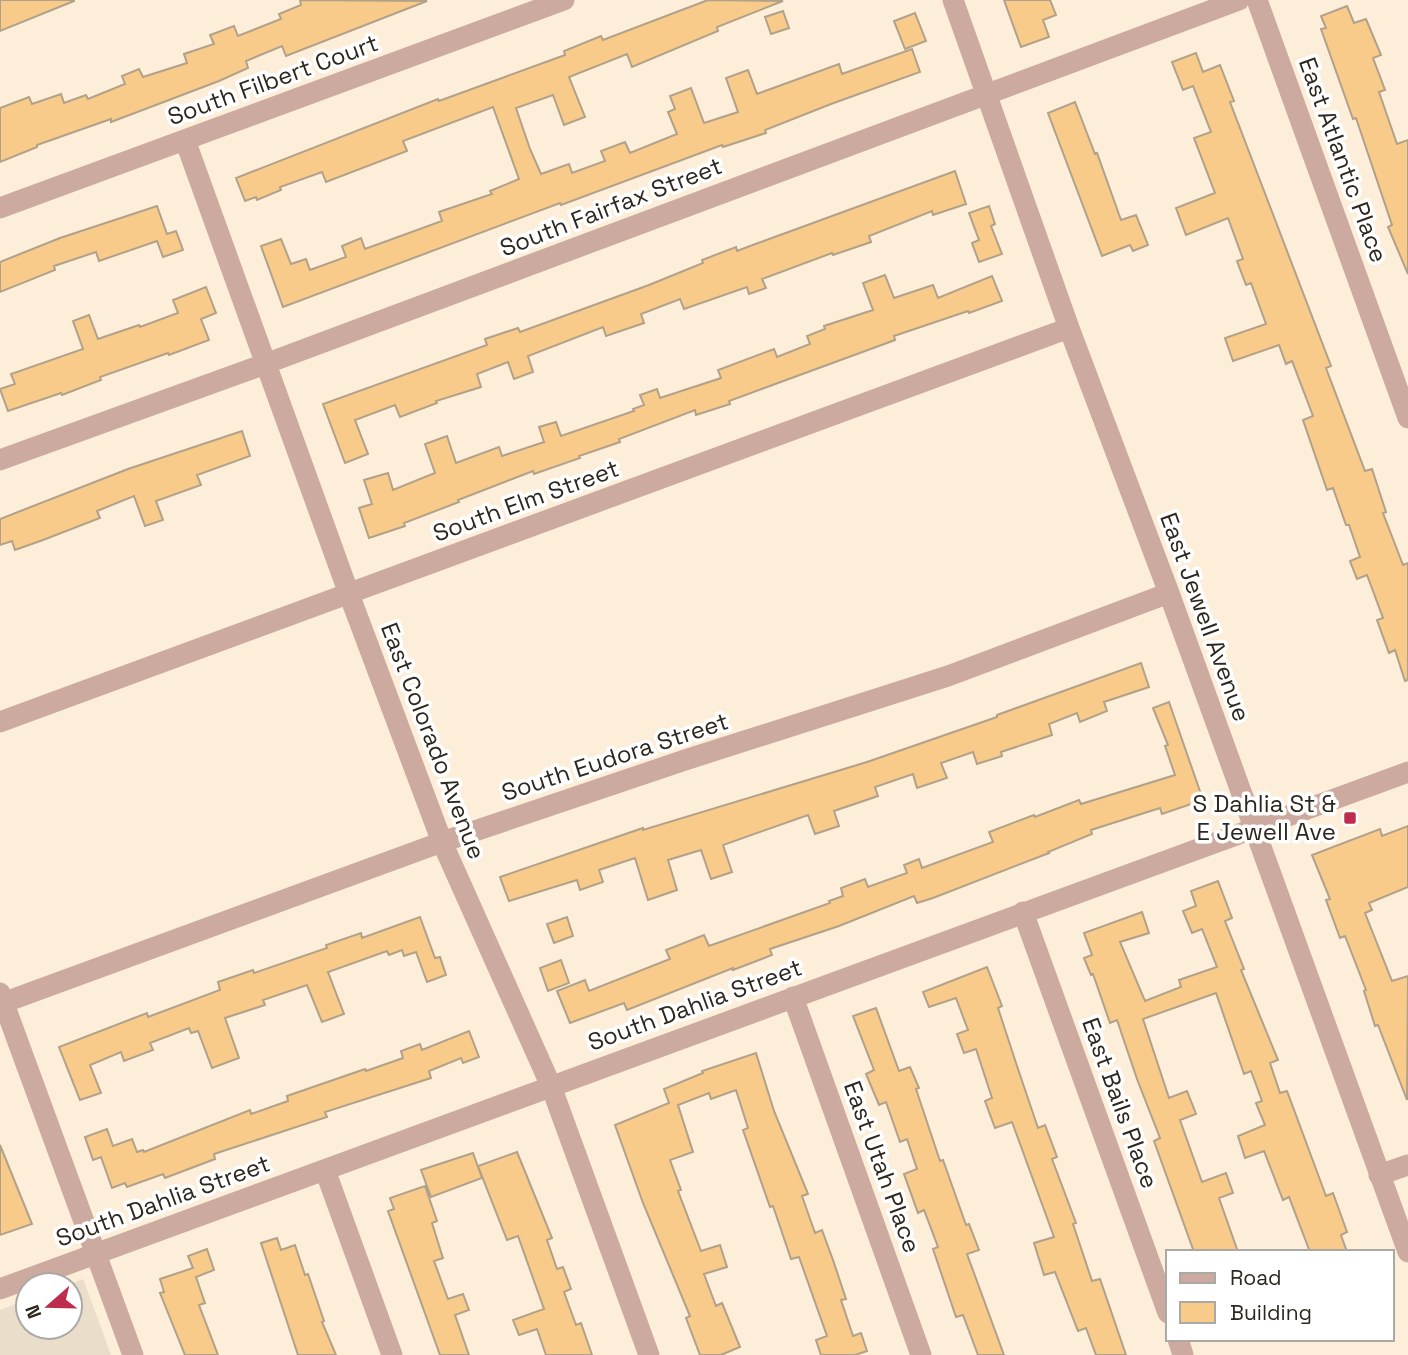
<svg xmlns="http://www.w3.org/2000/svg" width="1408" height="1355" font-family="'Space Grotesk',sans-serif">
<rect width="100%" height="100%" fill="#fdeeda"/>
<!-- education -->
<path fill="#eaddca" d="M83,1279L111,1355H0V1310L28,1299V1327H70V1285H67Z"/>
<!-- building -->
<path fill="#f8cb8b" stroke="#b2a189" stroke-width="2" d="M0,0H74V1L0,31Z
M300,0L427,1L286,56L282,46L246,61L248,68L219,81L111,122V119L37,145V147L0,162V108L29,97L32,104L61,94L64,103L86,95L88,99L125,84L122,76L139,69L143,77L187,63L184,54L214,44L210,35L234,26L238,36L281,19L279,14L301,5Z
M708,0L783,1L717,27L718,31L632,67L627,54L569,77L585,117L564,125L553,95L516,108L530,149L541,174L569,164L572,173L605,161L601,151L625,142L630,153L677,134L668,112L675,109L670,96L691,88L704,123L738,112L726,78L748,70L757,94L839,64L842,74L912,49L920,72L831,104L765,130L766,133L723,147L722,145L561,205L560,203L283,307L261,246L281,239L291,264L306,259L310,270L346,257L342,246L361,238L365,249L442,221L439,212L492,194L490,191L519,179L493,107L403,141L407,151L326,182L322,172L280,187L281,190L257,200L256,197L245,201L236,178L438,99L439,101L565,55L564,51L601,36L603,40Z
M1004,0H1050L1056,15L1043,20L1049,37L1021,47Z
M1347,6L1354,23L1366,19L1381,55L1373,58L1385,90L1379,92L1397,144L1408,140V274L1388,227L1392,225L1356,118L1353,119L1321,29L1326,28L1321,16Z
M783,11L789,28L771,34L765,17Z
M915,13L926,41L905,49L894,21Z
M1196,53L1203,72L1220,65L1234,101L1230,102L1331,366L1326,368L1365,471L1372,469L1386,512L1383,513L1403,565L1408,563V680L1405,681L1395,650L1389,653L1377,620L1383,618L1367,575L1357,579L1350,561L1360,557L1349,525H1346L1333,488L1327,490L1303,420L1313,416L1292,361L1286,364L1279,345L1233,361L1225,338L1266,324L1251,283L1246,285L1237,261L1243,259L1228,218L1186,235L1176,208L1215,193L1194,138L1211,132L1193,86L1183,90L1172,62Z
M1075,102L1095,154L1097,153L1121,220L1136,215L1148,245L1133,251L1130,245L1102,256L1048,113Z
M955,171L966,204L933,215L932,211L869,236L871,242L833,255L832,253L762,279L766,288L749,294L747,287L684,309L680,299L641,314L644,323L606,336L603,327L528,356L533,372L514,379L508,362L477,374L481,387L436,401L437,403L400,417L395,405L355,420L368,454L345,463L323,404L487,345L485,339L518,328L520,332L649,285L703,263L702,260L736,247L737,251L750,246Z
M157,206L167,234L176,231L183,250L163,257L157,241L99,261L96,252L54,266L55,270L0,292V262L60,238Z
M989,206L995,224L991,226L1002,254L979,262L972,243L979,240L969,213Z
M885,275L894,298L933,285L938,298L992,276L1002,301L969,313L968,311L894,336L895,340L729,401L730,404L696,415L695,410L619,439L620,442L579,456L580,458L534,474L533,471L458,500L459,502L404,523L405,526L369,538L359,508L372,504L364,480L388,473L393,490L435,473L425,444L447,436L456,463L499,447L502,456L544,442L539,427L556,422L561,436L634,411L633,409L644,405L640,395L657,389L660,398L721,378L718,370L774,349L777,357L810,344L807,336L825,329L824,326L873,310L863,283Z
M206,287L216,313L201,319L209,340L169,355L168,353L100,377L101,380L62,395L61,393L8,411L0,389L15,384L11,374L83,349L73,321L89,315L98,339L139,325L140,327L178,313L173,300Z
M242,431L250,456L197,475L201,485L156,501L163,520L145,526L134,496L97,511L100,518L43,540L15,550L12,541L0,545V519L128,469Z
M1141,663L1149,687L1104,702L1107,711L1080,722L1077,713L1049,724L1052,735L1001,752L1002,756L977,764L973,752L941,763L947,778L917,788L913,774L875,787L878,796L834,811L839,826L815,834L808,815L723,845L732,872L711,879L701,850L668,860L677,890L648,900L635,858L599,870L603,882L580,890L577,880L509,901L500,877L643,828V830L867,762L997,717V715Z
M1169,702L1203,800L1162,814L1160,808L1091,830L1092,834L1048,852L1049,853L933,898L917,903L914,896L839,926L770,949L772,955L733,970V968L627,1010L624,1003L570,1023L557,991L585,980L589,991L670,959L666,950L704,935L709,946L830,903L829,901L843,896L841,888L865,879L868,887L907,873L904,865L919,859L922,868L993,842L989,832L1034,815L1035,817L1079,800L1081,804L1175,775L1165,746L1168,745L1153,708Z
M1408,826V887L1369,903L1372,910L1365,913L1392,981L1408,976L1407,1100L1378,1025L1375,1026L1364,991L1366,990L1345,936L1340,938L1326,900L1330,899L1312,855L1380,829L1382,836Z
M1218,881L1232,918L1225,921L1244,969L1241,970L1278,1060L1270,1063L1280,1093L1287,1091L1326,1196L1333,1193L1347,1232L1341,1235L1347,1252H1310L1289,1197L1283,1200L1264,1151L1245,1158L1238,1136L1265,1125L1256,1103L1262,1101L1251,1071L1244,1074L1216,993L1143,1019L1169,1098L1187,1091L1196,1114L1180,1120L1202,1182L1226,1173L1233,1193L1219,1198L1238,1252H1194L1154,1141L1160,1138L1137,1079L1117,1020L1110,1023L1093,974L1091,975L1084,958L1092,955L1084,933L1142,912L1149,933L1120,942L1145,1001L1181,987L1179,980L1217,967L1202,929L1192,933L1183,911L1196,906L1191,891Z
M420,917L435,958L440,957L446,975L427,982L416,952L404,956L402,950L389,955L387,951L328,972L344,1014L322,1022L307,985L263,1000L265,1005L225,1018L239,1058L212,1068L198,1031L191,1033L189,1028L150,1043L153,1050L124,1061L121,1052L90,1065L101,1093L80,1100L59,1047L147,1013L148,1017L220,990L218,982L253,970L254,973L327,948L326,945L361,933L362,938Z
M567,917L573,936L554,943L547,924Z
M561,960L569,983L548,991L540,968Z
M987,967L1002,1006L998,1008L1017,1066L1038,1128L1045,1125L1057,1157L1052,1159L1076,1223L1073,1224L1092,1281L1100,1279L1126,1355H1096L1086,1328L1078,1331L1055,1272L1044,1275L1034,1243L1054,1237L1012,1122L995,1128L985,1101L992,1098L976,1049L964,1053L957,1034L968,1030L956,998L929,1007L923,992Z
M876,1008L899,1071L910,1067L919,1088L916,1089L940,1161L943,1160L966,1225L969,1224L979,1250L967,1254L1004,1355H978L963,1315L956,1317L933,1249L938,1247L924,1210L918,1213L904,1174L917,1169L907,1139L900,1142L886,1102L879,1105L866,1074L874,1070L853,1016Z
M469,1031L479,1057L463,1063L461,1058L429,1071L431,1078L325,1112L327,1117L214,1154L215,1159L165,1178L163,1174L127,1187L125,1183L112,1188L101,1157L93,1160L85,1137L107,1129L113,1146L132,1139L137,1152L143,1150L144,1152L250,1110L251,1114L288,1101L287,1096L365,1069L366,1071L403,1058L401,1051L420,1044L422,1050Z
M756,1053L774,1111L808,1194L802,1196L815,1233L822,1230L833,1260L846,1299L841,1300L853,1336L861,1333L867,1351L855,1355H821L816,1340L827,1336L799,1257L791,1259L773,1206L770,1207L743,1130L748,1128L736,1090L711,1099L709,1093L678,1105L693,1152L670,1160L681,1190L678,1191L701,1251L720,1245L727,1267L704,1274L716,1306L722,1303L740,1347L721,1355H700L686,1318L690,1316L643,1203L615,1125L669,1103L664,1089L703,1073L702,1071Z
M0,1145L32,1224L0,1235Z
M517,1152L552,1238L547,1240L557,1269L563,1267L571,1289L564,1292L576,1325L581,1323L592,1355H546L537,1329L519,1335L513,1320L544,1309L518,1236L507,1240L478,1166Z
M473,1153L482,1178L431,1197L421,1170Z
M425,1186L437,1221L432,1223L443,1258L434,1261L448,1299L463,1294L469,1310L455,1315L469,1355H440L388,1211L394,1209L390,1198Z
M277,1238L281,1250L295,1245L305,1275L308,1274L324,1321L322,1322L336,1355H298L261,1243Z
M207,1249L214,1270L196,1277L205,1303L199,1305L218,1355H185L160,1293L164,1292L160,1279L193,1268L188,1256Z"/>
<g fill="none" stroke-linecap="round" stroke-linejoin="round">
<!-- minor -->
<path stroke="#ccaa9f" stroke-width="21" d="M953,0L1069,328L1169,593L1408,1252
M1257,0L1408,418
M185,140L349,594L442,842L551,1086L649,1355
M0,208L564,0
M0,460L265,364L1239,0
M0,722L1069,328
M1023,912L1168,1313
M0,993L133,1355
M793,997L921,1355
M0,1004L442,842L685,760L948,676L1169,593
M325,1170L392,1355
M1379,1175L1408,1165
M0,1289L1408,772
M1178,1339L1183,1355"/>
</g>
<!-- markers -->
<rect fill="#be2d4d" stroke="#fff" stroke-width="2.5" x="1343" y="811" width="14" height="14" rx="3.5"/>
<g text-anchor="middle" stroke-width="7" stroke-linejoin="round" paint-order="stroke">
<!-- street labels -->
<g font-size="24" fill="#2e271e" stroke="#fff">
<text transform="translate(273 80) rotate(-20)" y="8">South Filbert Court</text>
<text transform="translate(1343 160) rotate(70)" y="8">East Atlantic Place</text>
<text transform="translate(611 207) rotate(-21)" y="8">South Fairfax Street</text>
<text transform="translate(526 501) rotate(-20)" y="8">South Elm Street</text>
<text transform="translate(1205 617) rotate(70)" y="8">East Jewell Avenue</text>
<text transform="translate(433 741) rotate(69)" y="8">East Colorado Avenue</text>
<text transform="translate(615 757) rotate(-18)" y="8">South Eudora Street</text>
<text transform="translate(695 1005) rotate(-20)" y="8">South Dahlia Street</text>
<text transform="translate(1120 1103) rotate(70)" y="8">East Bails Place</text>
<text transform="translate(882 1167) rotate(70)" y="8">East Utah Place</text>
<text transform="translate(163 1201) rotate(-20)" y="8">South Dahlia Street</text>
</g>
<!-- poi labels -->
<g font-size="24" fill="#2e271e" stroke="#fff" text-anchor="end">
<text x="1336" y="812">S Dahlia St &amp;<tspan x="1336" dy="28">E Jewell Ave</tspan></text>
</g>
</g>
<!-- legend -->
<rect x="1166" y="1250" width="228" height="91" fill="#ffffff" stroke="#aba9a5" stroke-width="2"/>
<rect x="1180" y="1273" width="35" height="10" fill="#ccaa9f" stroke="#aba9a5" stroke-width="2"/>
<text x="1230" y="1285" font-size="21" fill="#2e271e">Road</text>
<rect x="1180" y="1302" width="35" height="21" fill="#f8cb8b" stroke="#aba9a5" stroke-width="2"/>
<text x="1230" y="1320" font-size="21" fill="#2e271e">Building</text>
<!-- north arrow -->
<g transform="translate(49 1306) rotate(250)"><circle r="33" fill="#ffffff" stroke="#aba9a5" stroke-width="2"/>
<path d="M0-5L12 26L0 18L-12 26Z" fill="#be2d4d"/>
<text y="-10" font-size="19" font-weight="bold" text-anchor="middle" fill="#2e271e">N</text>
</g>
</svg>
